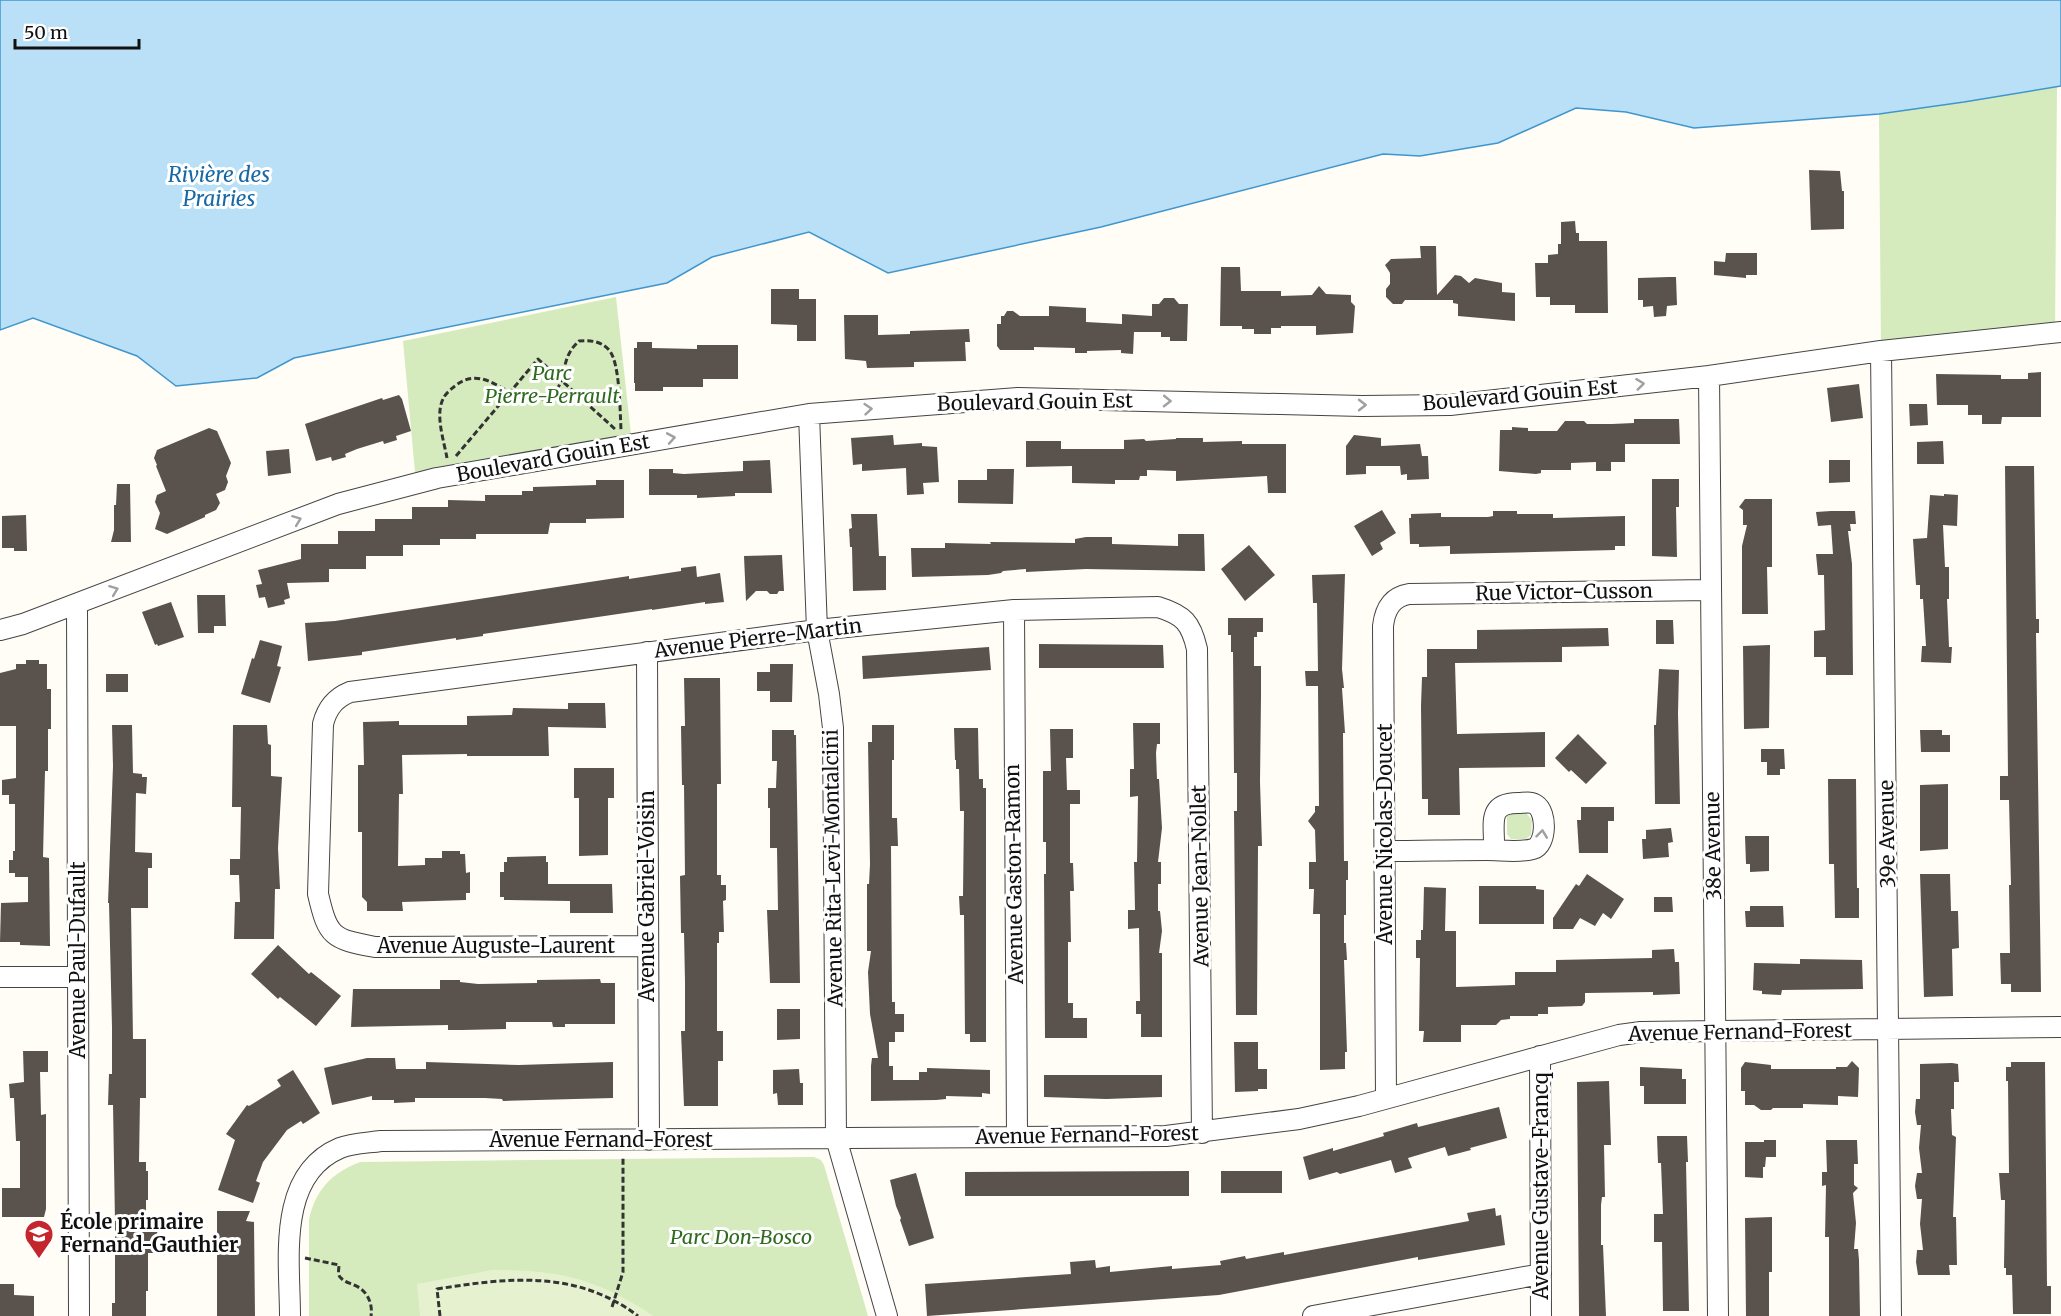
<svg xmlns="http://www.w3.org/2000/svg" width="2061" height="1316" font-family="Merriweather,serif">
<rect width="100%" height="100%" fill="#fffdf5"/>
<!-- green -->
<path fill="#d5ebbd" d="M2057,86L2055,332L1881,351L1879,114L1964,102Z
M616,297L632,444L416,483L403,341Z
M1526,813L1532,820L1531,835L1526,839H1511L1507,834V816L1512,813Z
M814,1157L821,1160L824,1165L868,1316H309V1220C315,1191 331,1173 360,1162Z"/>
<!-- pitch -->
<path fill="#e6f2cf" d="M492,1270C546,1270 582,1274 629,1301C637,1306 646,1310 653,1316H420L417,1284Z"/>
<!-- water -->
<path fill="#b9e0f7" stroke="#3f96cf" stroke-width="1.5" d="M0,0H2061V86L1964,102L1879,114L1694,128L1626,112L1576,108L1498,143L1420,156L1383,154L1101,227L888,273L809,232L712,257L667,283L294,358L257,378L176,386L137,356L33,318L0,330Z"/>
<!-- building -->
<path fill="#5a524d" d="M1809,170L1840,171L1842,191H1844V229L1811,230Z
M1575,221L1576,233H1579V241H1607L1608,313H1575V305H1550V297H1536L1535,263H1548V255L1558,254V244H1561V222Z
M1420,246H1436L1437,295L1455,275L1461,276L1469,283L1475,278L1502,283V292L1515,293V321L1458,316V304L1453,303V300H1405L1402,304H1393L1386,297V289L1390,284V273L1385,265L1391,259L1421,258Z
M1726,253H1757V275H1746V278L1714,275V261L1725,262Z
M1221,267H1240L1241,291H1281V296L1312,295L1319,286L1326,294L1351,295V302L1355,306L1353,333L1316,335V326H1281V328H1271V334H1254V329H1242V326H1220Z
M1669,277H1676L1677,305L1667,306L1666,316L1654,317L1653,306L1643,307V300H1638V278Z
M771,289H799V299H816V341H797V325L771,324Z
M1164,298H1174L1179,304H1188L1187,341H1170V337H1161V332H1134L1133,354L1121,353V350L1087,351V353H1075V348L1034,347V350H1000L997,346V324H1001V316H1004L1007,311H1013L1020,316H1049V306L1086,308V322L1122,324V314L1152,316V304H1159Z
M844,315H878V335L910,334V331L969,329L970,342H965L966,361L914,362V367L867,368L866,361L845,359Z
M637,342H652V348L697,349V345H738V379H703V387H663V391H635V383H634V348H637Z
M2041,372V417H2002L2001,424H1982V415H1968V405H1937L1936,374L2001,375V379H2028V373Z
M1859,384L1863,418L1831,422L1827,388Z
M399,395L402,399L411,431L396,436L397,440L384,444L383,441L357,449L345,454L346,457L332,461L331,457L316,461L305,424L382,398L383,400Z
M1909,404H1927L1928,425L1910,426Z
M1634,419H1679L1680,444H1625V462H1611V471H1596V462L1571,463V470H1541V473L1536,474L1499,471L1500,430H1512V427L1528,428V431H1557L1565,421H1584L1587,424H1612L1634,423Z
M209,428L217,431L231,463L226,476L228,482L225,490L216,494L220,503L216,510L205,515V517L167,534L155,529L160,513L155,502L157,495L166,491L156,466L157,465L154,458L157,450Z
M893,435L894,445L922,443V446L937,447L939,482L923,483L924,494L907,495L906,468L862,471V464L853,465L851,438Z
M1354,435L1381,438V446L1420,444L1422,456H1428L1429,479L1407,480V474L1401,475L1400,466H1366V474L1346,475V446Z
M1176,438H1203V442L1242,441V444H1286V493H1268L1267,476L1176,481V471L1147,470V476H1140L1139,480H1115V484L1072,483V466L1026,467V441H1061V449H1124V440L1144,439L1146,441L1176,439Z
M1943,441L1944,464H1917V442Z
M289,449L291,473L268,476L266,451Z
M770,460L772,493H735V496L697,498V495H649V469H673V473L684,474L743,471V461Z
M1829,460H1850V482L1829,483Z
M2005,466H2034L2036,619H2039V633H2036L2041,992H2011V984H2001L2000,953H2010L2009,885H2011L2009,800H2000V776H2008Z
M987,469H1014L1013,504L958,503V480H987Z
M1652,479H1679V507H1676L1677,557L1652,556Z
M596,480H624V518L586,519V523H550L548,534H476V539H440V545H403V556H366V569H329V582L287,583L290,598L284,600L285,604L268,608L265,597L259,598L256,585L262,584L258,570L301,559V544H338V531H375V519H412V507H448V500L485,501V495H522V491H533V487L596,485Z
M117,484H130L131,542H111L114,530V505H116Z
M1944,494L1958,495L1957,526L1943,525L1945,567H1949V599H1947L1949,647H1952L1951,663L1921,662L1922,646H1926L1923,599H1920V585H1916L1913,539L1927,538L1930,495L1944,496Z
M1745,499H1772V567H1767L1768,614H1742V546L1747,525H1743V510L1739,507Z
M1382,510L1396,533L1380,543L1383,549L1372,556L1354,526Z
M1493,511H1517V514H1553V518L1625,516V546H1615V550L1450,554V546L1419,547V544H1410L1409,518H1411V514L1441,513V517H1488L1493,516Z
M1831,511H1855L1856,524H1850L1851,531H1848L1852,564L1853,675H1826V657H1814V631L1825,630L1824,575H1818L1816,554H1833L1831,525L1818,526L1816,512Z
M851,514H877L879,556H886V590L853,591L852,547H850L849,529L852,528Z
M26,515L27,551H14V548H2V516Z
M1178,534H1204L1205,571L1086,569L1026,572V569L1003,571L1001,573L988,575L912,577L911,548H945V543L991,544L990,542L1075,543V539L1086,537H1112V544L1178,546Z
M1249,545L1275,575L1245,601L1221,569Z
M782,555L784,591H779L777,594H770L767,591H756L746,601L744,556Z
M696,566L697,577L720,573L724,602L705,604V602L652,610V609L483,634V636L456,640V638L362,652V655L308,661L305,623L335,621L629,576V579L681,571V568Z
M1345,574L1342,669L1344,688H1342L1345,733H1343L1344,861H1348V880H1346V915H1344V943H1346L1347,960H1344L1347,1052H1345V1069L1320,1070V914H1313L1314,889H1309V862H1316L1315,830L1308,821L1315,812V806H1319L1318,686H1306L1305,671H1318L1317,603H1313L1312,575Z
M197,595H225L226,626H214V633H198Z
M171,602L184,637L158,646L157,644L155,645L142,612Z
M1228,618H1263V632H1257V637H1254V666H1261V696L1260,782L1262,846H1258L1257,1015H1236L1234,811H1237V773H1234L1233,652H1231V635H1228Z
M1656,620H1673L1674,644H1656Z
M1608,628L1609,646L1562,647V662L1455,663L1457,734L1545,732V767L1459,768L1460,815H1428V799H1422L1421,706L1422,677H1427V649H1477V630Z
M260,640L282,646L277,666L281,667L270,703L241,694L252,658L254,659Z
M1039,644L1163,645L1164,668H1039Z
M1770,645L1769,728L1744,729L1743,646Z
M989,647L991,670L863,679L862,656Z
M26,660H39V664H47V689H51V729H48V771H45L43,857L49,858L50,946L20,945V942H0L1,903L28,902V877H15V873H9V860H13V851H15V804H9V795H2V780L16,778V726H0V673L16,669V664H26Z
M770,664H793L792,702H770V691H757V672H770Z
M1659,669L1679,670L1678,713L1680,804H1655L1654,725H1656Z
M106,674H128V692H106Z
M684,678H720L721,784H717V875H721V885H726V900L723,901L724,932H719V943H717V1031H723V1061H718V1106H684L681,1031H685V981L684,933H681L680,876L685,875L684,785H682L681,726H685Z
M568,703H605L606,728L548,727L549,756H467V754L402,755L403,794H399L398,866L425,865V858H442V851H460V854H465L466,873L470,872V893H466V900L402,902L403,911H367V902L362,897V832H358V765H364L363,722L399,721V725H467V716L512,715L513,708L568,709Z
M1133,723H1160V744H1157L1156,753L1157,779H1159L1162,828L1158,862H1161V884H1158V911H1160L1162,931L1159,953H1162V1037H1141V1014H1136V1001H1140L1139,928L1128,929V910H1135L1134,862H1137L1138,796L1130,797V769H1134Z
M112,725H132L133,773L142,774V777H147L146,794L136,793L135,852L152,853V868H148V908H131L133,1039H146V1098H140L139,1162H146V1171H148V1200H146V1227H157L158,1246L157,1253H148V1291H146V1316H112V1303H115V1222L113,1105H108L109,1074H112V1027L109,903H108L113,766Z
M233,725H267L268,744L271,745V776L282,777L278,848L280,889H275L274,939H234L235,902H240L239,875H230V859H240L241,807H232Z
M872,725H894V760H892V818H897L898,846H891L892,1002H895V1014H904V1032H895V1042H889V1066H893V1080H919V1072H927V1068L990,1070V1094L982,1093V1097L946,1096V1099L936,1100L871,1101V1066L872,1058H878L870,1014L868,972L871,951H867V884H869L870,864L868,742H872Z
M954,728H978L979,779H983V788H986V1042H970V1034H965L964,915H960L959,896H963L964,811H960L959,769H956V760H955Z
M1050,729H1073V758H1066L1067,790H1080V804H1070V863H1073L1074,891H1070L1071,942H1068V1003H1073V1018H1087V1038H1045L1044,874H1046V842H1043V771H1051Z
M772,730H794V735H796L800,983H770L767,910H778L777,848H770V808H768V788H776L777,761H772Z
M1920,730H1942V735H1950V752H1921Z
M1578,734L1607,763L1586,784L1571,770L1569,772L1555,758Z
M1761,749H1784L1785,769H1780V775H1767V762H1761Z
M574,768H614V798H608V855L579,856V798H574Z
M1828,779H1856L1857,888H1859V918H1835L1834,864H1829Z
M1948,784V849L1920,851V785Z
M1581,807H1614V821H1608V853H1579L1577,820H1581Z
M1671,828L1673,842L1668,843L1669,857L1643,859L1642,839H1646V830Z
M1745,836H1769V871L1750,872V864H1746Z
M546,856V862H548V884H612L613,913H570V901L504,900V897H500V872H504V862H507V857Z
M1587,874L1624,899L1611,919L1603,913L1595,926L1580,918L1573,929H1553V918L1576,884L1579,886Z
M1920,874H1950L1951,911H1958L1959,948L1952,949L1953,996L1924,997Z
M1479,886H1536V889L1544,890V924H1479Z
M1424,887L1446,888L1445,931H1456V987L1515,985V972H1556V960L1652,958V950L1674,949L1675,962H1679L1680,994L1653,995V992L1585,993V1002L1582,1006L1548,1007V1014H1538V1016H1510V1019L1501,1020L1496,1025H1461V1042H1423L1424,1031H1419L1420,958H1416V940H1421V930H1423Z
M1654,897H1672L1673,912H1654Z
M1750,906H1783L1784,927H1746L1745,911H1750Z
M278,945L309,974L311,972L341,996L316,1026L280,997L278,999L251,974Z
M1800,959L1862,960L1863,989L1782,990L1781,995L1762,994V991L1753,990L1754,963L1800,964Z
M600,979L601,983H615V1024H565V1027H553L552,1022H506V1029L462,1030H448V1025L351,1027L353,989H440V980H460V982L478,984L537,983V980Z
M777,1009H800V1039L777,1040Z
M1234,1042H1258V1069H1267V1089H1258V1091L1235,1092Z
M23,1051H48V1072H40L41,1115L46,1114V1209L44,1217H2V1188H20V1141H16L14,1098H10L9,1084L24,1082Z
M367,1058H395L396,1069H426V1062L519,1065L613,1062V1098L503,1101L502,1099L485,1098H415V1102L394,1103V1100H372V1096L332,1105L324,1068Z
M1852,1061L1859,1068L1858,1097L1838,1096V1105L1803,1104V1108H1773L1771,1110H1761L1754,1105H1745V1091H1741V1068L1745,1062L1771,1065V1069H1836V1067H1847Z
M2011,1062H2045L2047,1286H2051V1314H2013L2012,1275H2006V1268H2004L2005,1200H2001L1999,1173H2009L2008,1081H2006V1067H2011Z
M1952,1063L1958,1064L1959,1082H1954V1109H1951L1952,1135L1956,1137L1953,1217H1956L1957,1265H1949L1950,1275H1918L1916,1262L1917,1250H1923L1920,1224L1922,1199H1917L1915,1186L1917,1173H1922L1919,1148L1921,1125H1917L1915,1112L1916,1099H1920V1064Z
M1640,1067L1682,1069V1079H1686V1104H1644V1086H1640Z
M799,1069L800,1083H803V1105H778L777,1093L773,1094V1070Z
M293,1070L320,1113L303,1124L301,1121L287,1130L263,1162L256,1181L260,1183L253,1203L218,1190L235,1140L226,1134L247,1105L249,1106L281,1086L277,1080Z
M1044,1075H1162V1097L1106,1099L1044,1097Z
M1609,1081L1611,1145H1604L1605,1197H1602L1601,1205V1245H1603L1606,1316H1579L1577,1082Z
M1499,1107L1507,1138L1470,1148L1471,1150L1448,1156L1445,1147L1408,1158L1412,1168L1395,1173L1391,1160L1340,1174L1337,1172L1309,1180L1303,1157L1333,1148V1151L1384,1136L1383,1133L1417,1123L1418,1127Z
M1657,1136H1687L1688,1162H1686L1689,1311H1663L1662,1242H1654V1214H1663L1661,1163H1658Z
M1764,1140H1776V1157H1766L1765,1167H1763V1178L1745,1177V1142H1764Z
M1826,1140H1857L1858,1164H1854V1185L1858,1188L1853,1193L1856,1223L1854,1249H1858L1859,1260L1860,1316H1829V1237H1825L1826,1185L1822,1186V1172H1827Z
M1189,1171V1196H965V1172Z
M1221,1171H1282V1193H1221Z
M916,1173L934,1238L909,1246L900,1220L901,1218L896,1206L890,1180Z
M1495,1208L1496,1216L1501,1215L1505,1245L1418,1260V1257L1219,1295L927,1316L925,1284L1071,1274L1070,1262L1095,1260L1096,1268L1110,1266V1272L1172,1266V1269L1221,1265L1220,1261L1245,1256L1246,1259L1284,1252V1255L1469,1221L1467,1213Z
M217,1211H250L246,1221L254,1222L255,1316H217Z
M1772,1217V1272H1769V1316H1746L1745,1218Z
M0,1284H14V1295L34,1296V1316H0Z"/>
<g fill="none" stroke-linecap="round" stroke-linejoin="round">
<!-- minor casing -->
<g stroke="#444" stroke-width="22">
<path id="minor" d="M1881,351L1891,1316
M1709,376L1718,1316
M809,414L817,630L829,694L833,728L836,1138L887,1316
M77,604L79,1316
M1014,610L1017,1137
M0,630L23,624L338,504L437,478L809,414L1018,398L1362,406L1450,405L1709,376L1881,351L2061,332
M647,652L649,1140
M1385,851C1419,851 1453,850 1487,850C1501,850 1519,853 1533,849C1547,845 1547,812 1536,805C1531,801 1524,803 1518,803C1486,803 1495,825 1494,850
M647,946L375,947C332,939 328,937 318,894L323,724C327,708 335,698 350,692L817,630L1014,610L1158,607C1184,615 1191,623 1197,649L1202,1133
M0,977H78
M1540,1056L1541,1316
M1386,1097L1383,626C1385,609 1392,597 1409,594L1710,590
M290,1316C290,1261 276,1175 340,1148C352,1143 367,1143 381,1141L1166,1136L1299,1119L1359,1106L1619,1035L1641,1032L2061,1027
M1313,1316L1541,1274"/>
</g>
<!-- path -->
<path stroke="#333" stroke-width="3" stroke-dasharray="6 3" stroke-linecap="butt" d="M456,456L538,359L616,430
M447,458C444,441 435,415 443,399C445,394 451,389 455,386C488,359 514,412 545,398C568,387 560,369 570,352C572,348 576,344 579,341C590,340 601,341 609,350C620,362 620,412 621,430
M305,1258L339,1265C339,1269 337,1275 341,1278C344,1282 350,1283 354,1285C367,1290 373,1303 371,1316
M612,1307L623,1272V1158
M440,1316L437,1289C507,1278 576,1269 638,1316"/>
<!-- minor -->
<use href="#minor" stroke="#fff" stroke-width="20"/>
</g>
<!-- one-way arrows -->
<defs><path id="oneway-chevron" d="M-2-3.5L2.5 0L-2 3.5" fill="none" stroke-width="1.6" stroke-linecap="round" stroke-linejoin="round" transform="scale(1.5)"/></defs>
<g stroke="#a0a0a0">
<use href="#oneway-chevron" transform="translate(1640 384) rotate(-7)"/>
<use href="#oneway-chevron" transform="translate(1167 401) rotate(1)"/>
<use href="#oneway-chevron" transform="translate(1362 405)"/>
<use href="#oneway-chevron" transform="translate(868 409) rotate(-5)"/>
<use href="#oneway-chevron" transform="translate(671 438) rotate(-10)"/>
<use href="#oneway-chevron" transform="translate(297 520) rotate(-21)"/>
<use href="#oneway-chevron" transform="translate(114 590) rotate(-21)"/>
<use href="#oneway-chevron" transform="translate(1542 834) rotate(-83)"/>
</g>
<!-- icons -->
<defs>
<g id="school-pin" transform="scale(1.5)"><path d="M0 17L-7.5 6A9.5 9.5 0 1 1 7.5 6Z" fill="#c4262e" stroke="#fff"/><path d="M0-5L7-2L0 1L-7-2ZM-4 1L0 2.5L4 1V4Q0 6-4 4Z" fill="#fff"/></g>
</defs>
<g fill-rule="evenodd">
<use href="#school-pin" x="39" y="1234"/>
</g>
<g text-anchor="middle" stroke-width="6" stroke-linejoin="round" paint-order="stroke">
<!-- park labels -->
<g font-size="20" font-style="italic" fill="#2f6b1f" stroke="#fff">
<text x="552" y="380">Parc<tspan x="552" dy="23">Pierre-Perrault</tspan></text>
<text x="741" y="1244">Parc Don-Bosco</text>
</g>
<!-- street labels -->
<g font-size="20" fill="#111" stroke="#fff">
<text transform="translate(1520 395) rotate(-5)" y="7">Boulevard Gouin Est</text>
<text transform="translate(1035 402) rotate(-1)" y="7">Boulevard Gouin Est</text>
<text transform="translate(553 458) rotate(-10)" y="7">Boulevard Gouin Est</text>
<text transform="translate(1564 592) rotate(-1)" y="7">Rue Victor-Cusson</text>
<text transform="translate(758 638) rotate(-7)" y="7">Avenue Pierre-Martin</text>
<text transform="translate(1385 834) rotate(-90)" y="7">Avenue Nicolas-Doucet</text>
<text transform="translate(1887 834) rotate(-91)" y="7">39e Avenue</text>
<text transform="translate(1713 846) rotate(-91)" y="7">38e Avenue</text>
<text transform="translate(833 868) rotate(-91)" y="7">Avenue Rita-Levi-Montalcini</text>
<text transform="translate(1014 874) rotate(-91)" y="7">Avenue Gaston-Ramon</text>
<text transform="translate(1200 876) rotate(-91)" y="7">Avenue Jean-Nollet</text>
<text transform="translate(647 896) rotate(-90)" y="7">Avenue Gabriel-Voisin</text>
<text x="496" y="953">Avenue Auguste-Laurent</text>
<text transform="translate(78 960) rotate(-90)" y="7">Avenue Paul-Dufault</text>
<text transform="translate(1740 1032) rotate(-1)" y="7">Avenue Fernand-Forest</text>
<text transform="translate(1087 1135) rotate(-1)" y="7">Avenue Fernand-Forest</text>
<text x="601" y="1147">Avenue Fernand-Forest</text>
<text transform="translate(1541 1186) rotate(-90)" y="7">Avenue Gustave-Francq</text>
</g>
<!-- poi labels -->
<g font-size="20" font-weight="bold" fill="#111" stroke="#fff" text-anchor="start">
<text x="60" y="1229">École primaire<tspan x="60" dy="23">Fernand-Gauthier</tspan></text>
</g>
<!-- water labels -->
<g font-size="21" font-style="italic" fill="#1768a6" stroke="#fff">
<text x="219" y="182">Rivière des<tspan x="219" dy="24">Prairies</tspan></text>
</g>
</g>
<!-- scale -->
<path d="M15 39v9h124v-9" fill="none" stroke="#111111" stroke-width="3"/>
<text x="24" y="39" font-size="18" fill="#111111" stroke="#ffffff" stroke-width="4.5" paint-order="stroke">50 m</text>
</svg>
